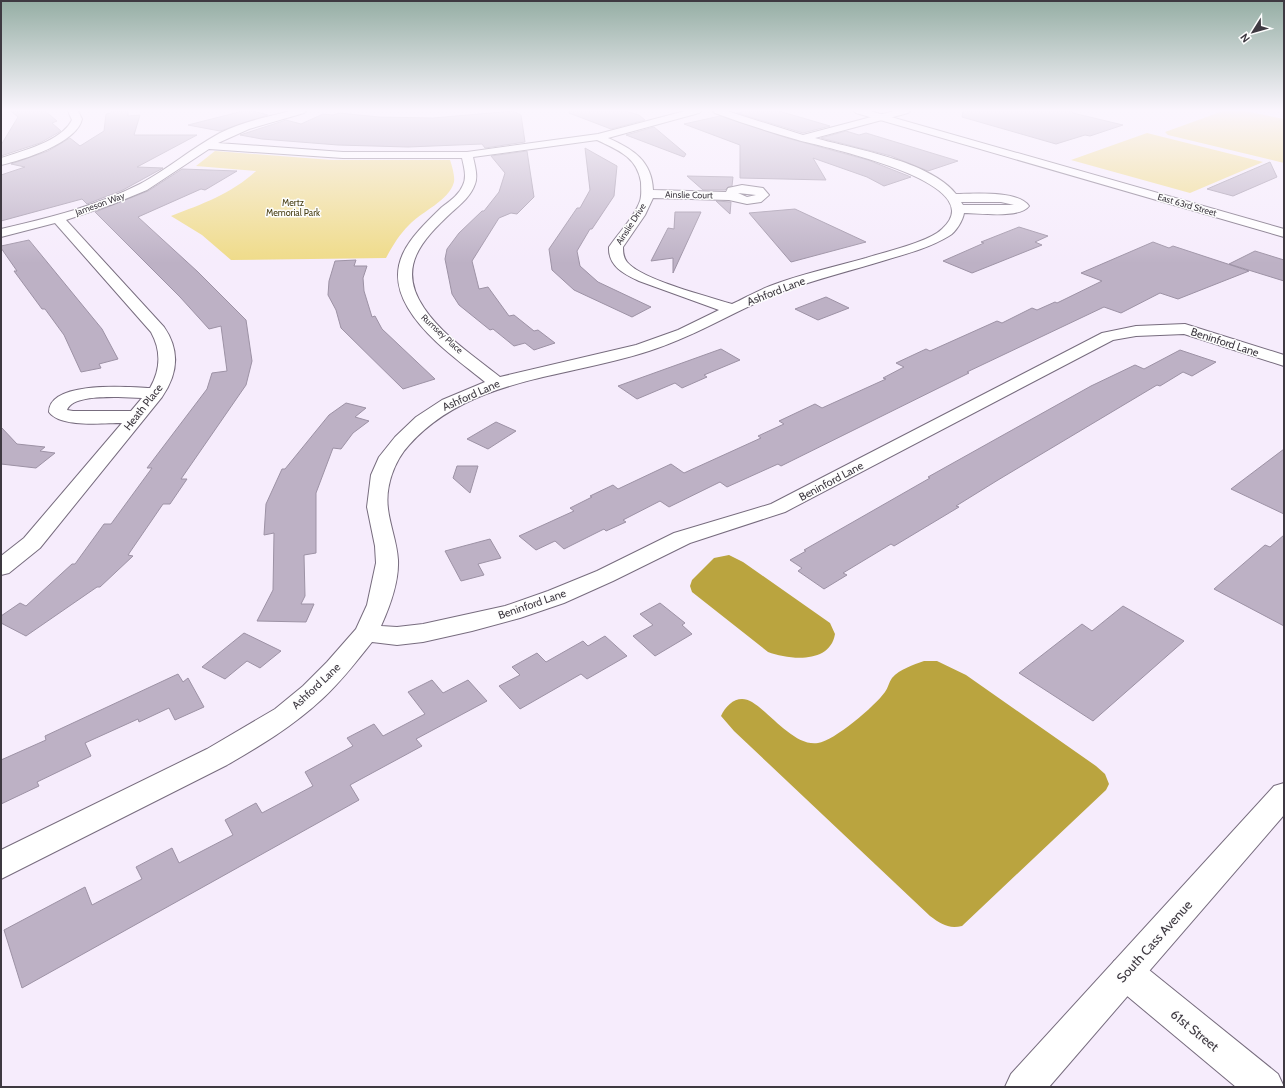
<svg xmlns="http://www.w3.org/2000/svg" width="1285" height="1088" font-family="Cabin,sans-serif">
<rect width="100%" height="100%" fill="#f6ecfc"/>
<!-- green -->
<path fill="#efdb88" d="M1223,111H1245L1284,119V163L1168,135L1165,132Z
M1147,133L1263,162L1190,193L1071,160Z
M215,151L332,160H450C452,166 455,176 454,182C449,201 422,211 409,225C399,235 393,245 386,258L231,260L202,235L171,216C202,204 231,194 256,171L196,166Z"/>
<!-- water -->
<path fill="#baa43f" d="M729,555L743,562L830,623L835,634C830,664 790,660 768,652L692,592L690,586L692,580L714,558Z
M924,661H937L966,675L1096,766L1105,774L1109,784L1106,790L962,926C948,929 941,924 930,916L734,731L721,716C727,703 739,694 752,702C770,713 795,747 818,743C834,741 875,706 885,692C888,688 889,682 892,678C900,669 913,665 924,661Z"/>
<!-- building -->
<path fill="#bdb1c5" stroke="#9d92a5" d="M11,111H45L57,121L52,123L61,131L40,143L1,156V145L18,117Z
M111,111H128V116L140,115L134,135H197L137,167L163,168L123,190L87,204L82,199L1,221V175L25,167L11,164L48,151L70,138L80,146L104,131L106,114L111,113Z
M243,111H253L268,115L220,131L188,125Z
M513,111L521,115L525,142L485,148L482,144L408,147L338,145L262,139L240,135L286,120L301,124L323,114L333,115L339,113L379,117L433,118Z
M569,111H626L639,115L645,120L611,129L569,113Z
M745,111H779L830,126L803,133L737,113Z
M963,111H1072L1073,113L1123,125L1090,136L1085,135L1056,144L962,117Z
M720,116L787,138L868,160L911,177L884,186L867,177L813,158L826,180L740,178V145L684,124Z
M654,127L686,154L684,157L626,135Z
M846,131L859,135L866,133L958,161L928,171L891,156L821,138Z
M585,148L617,166L614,196L592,229H590L577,251L580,266L598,282L651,307L632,317L574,290L552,270L549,249L577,208H580L590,190Z
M527,151L534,197L517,214L511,213L499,218L472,261L479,289L488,287L509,316L514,315L534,331L538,330L555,343L534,350L525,343L514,346L493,329L490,330L459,305L452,294L445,259L447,249L459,233L482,211H484L499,192L505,173L491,156Z
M1270,162L1277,177L1233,196L1207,189Z
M182,169L237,171L205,190L201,189L138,217L198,272L246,320L252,361L246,385L181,479H187L170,504H163L128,555L133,556L100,587H97L26,636L1,623V616L20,603L26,606L72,564H75L104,524H111L152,468H147L207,389L212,373L227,371L221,326L209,329L180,297L95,212L148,191Z
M687,176L733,177L732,186L728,187L725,190H703Z
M716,201L731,202L730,214Z
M795,209L866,242L791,262L749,213Z
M675,212H701L673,273V258L651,261L668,228L674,229Z
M1019,227L1048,236L1035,242L1042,245L972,273L943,261L984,243L981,242Z
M29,240L102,329L118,359L99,364L101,368L81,372L64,335L45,309H42L14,271H17L1,248V246Z
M1153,242L1169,248L1173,246L1249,271L1178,299L1160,293L1121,313L1104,307L967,372L969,373L781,466L778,464L727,487L720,482L669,507L660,501L623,520L626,522L606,531L604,529L564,549L555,541L536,550L519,536L574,511L570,508L592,497L590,496L613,485L618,489L671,464L684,473L761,438L758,436L784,424L779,421L815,404L822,408L886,379L883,378L904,367L896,363L926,349L930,351L997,321L1002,323L1032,308L1037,310L1055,302L1057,303L1102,281L1081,273Z
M1255,251L1284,260V281L1229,264Z
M356,260L354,266H367L363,278L364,291L372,317L375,316L382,329L435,379L403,389L341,328L336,310L328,295L329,281L335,261Z
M826,297L849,308L818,320L795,309Z
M721,349L740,360L704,375L707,377L682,388L675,383L637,399L618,386Z
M1180,350L1216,362L1192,376L1183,372L1160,386L1157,385L998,480L956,506L959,507L894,546L891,544L843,573L847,575L824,589L798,571L802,568L790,560L806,551L804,550L930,478L928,477L1091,386L1135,365L1144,369Z
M346,403L366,408L355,417L369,421L353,433L341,449L333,448L316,493V553L304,555L305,596L301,604H314L306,622L257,621L273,590L274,533L264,535L266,504L282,469H285L329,415Z
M496,422L516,431L488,449L467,439Z
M1,427L17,444L45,447L40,451L55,453L36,468L1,464Z
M1284,449V514L1231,489Z
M457,466H478L470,493L453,478Z
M1284,535V626L1214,589L1265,545L1270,547Z
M490,539L501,558L478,564L484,575L461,581L445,551Z
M660,603L685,623L682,625L692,634L655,656L633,636L653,625L640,614Z
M1123,606L1184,641L1093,721L1019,673L1082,624L1092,631Z
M244,633L281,651L260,668L247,661L225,679L202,667Z
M605,636L627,656L587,679L581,674L520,709L499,686L520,675L512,667L537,653L546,662L583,641L588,646Z
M178,674L183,682L188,678L204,707L175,720L169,708L139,722L138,719L85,743L91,756L37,782L39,786L1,804V760L46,740L45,736Z
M432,680L443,693L468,680L487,701L416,739L422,746L350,785L359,800L22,988L4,930L85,887L92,905L142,879L136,867L172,848L179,863L233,835L225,820L256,803L262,813L313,786L305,772L353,746L347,738L374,724L383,736L425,714L408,692Z"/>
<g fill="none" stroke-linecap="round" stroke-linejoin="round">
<!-- minor casing -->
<g stroke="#776c7e" stroke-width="2">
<path id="minor" d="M68,111H78L82,119C77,143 23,160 1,165V158C22,151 62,141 72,120Z
M290,111H306L304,113L249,129L218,143L343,152H467L598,134L685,111H701L699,113L608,138C633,149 652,161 653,190L726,192L728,188L742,185L763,188L769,195L761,202L747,204L729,200L653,198L645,215L623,247C623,252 623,257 627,262C642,280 707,296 732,304C745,298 757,291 770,286C801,274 834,267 866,258C885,252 929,242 942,229C995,182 822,147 798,140C770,132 742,123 715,113L713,111H727L803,135L894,111H910L908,113L815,138C854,149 930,161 956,194C973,194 1018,190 1029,206C1020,219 979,213 964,213C963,220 956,232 949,236C931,247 910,253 889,259C854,270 816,279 781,292C736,310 696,336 649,351C567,378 470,377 409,445C394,461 385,487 388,509C390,526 397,542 398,560C399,582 390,606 381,626L397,627L423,624L505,606L548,591L597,571L674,533L771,504L1102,333L1136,326L1185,324L1284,355V366L1184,334L1136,336L1113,340L785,512L690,543L613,581L564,603L520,618L472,631L423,642L397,645L372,642C356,662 340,683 321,700C293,726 260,746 227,765L1,879V850L207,749L275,709L303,686L327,662L356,629L367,605L376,563L375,546L367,507L371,475L379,457L395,437L416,417L442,400L485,382C458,360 426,338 408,308C382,264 411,237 442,207C450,201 459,195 463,185C467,177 464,167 462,158H343L209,149L147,190L113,204L66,220L164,327C180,350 178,374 162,397L40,548L9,573L1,575V556L24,538L122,423C104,423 60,428 49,412C49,380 129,387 150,388C161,369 161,350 151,332L55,223L1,237V229C48,218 97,206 140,184C168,169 192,148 220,133C242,122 266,117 290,111ZM597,140C618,150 637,157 641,182C641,188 642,195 640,201C634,218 619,232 609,247C608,266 624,274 639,281L719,310L678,330L636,345L500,377C474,356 443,336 424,308C396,267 422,240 452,212C461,204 471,196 475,184C478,176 475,166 473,157ZM738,193L756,195L747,197ZM961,202H1001L1014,205H963ZM118,397L142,398L131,411H73L67,410C72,396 106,397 118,397Z
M1126,956L1138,961L1278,1074L1284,1087H1236L1114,985L1109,973L1114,961Z"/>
</g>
<!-- secondary casing -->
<g stroke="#776c7e" stroke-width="2">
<path id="secondary" d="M854,111H870L1284,229V237L856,113Z
M1284,783V815L1049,1087H1005L1011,1074L1274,786Z"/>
</g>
<!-- minor -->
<use href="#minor" fill="#fff" fill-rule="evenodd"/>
<!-- secondary -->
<use href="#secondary" fill="#fff" fill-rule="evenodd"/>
</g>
<!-- sky -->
<linearGradient id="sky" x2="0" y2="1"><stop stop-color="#95aea4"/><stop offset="0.42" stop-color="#fbf6fe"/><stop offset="1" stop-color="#fbf6fe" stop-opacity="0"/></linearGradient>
<rect width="1285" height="263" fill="url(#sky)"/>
<g text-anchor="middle" stroke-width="3" stroke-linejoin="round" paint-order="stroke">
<!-- far-street labels -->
<g font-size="9" fill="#3e3941" stroke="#fdfdfd">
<text transform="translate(689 195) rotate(1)" y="3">Ainslie Court</text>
<text transform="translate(100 204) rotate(-20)" y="3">Jameson Way</text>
<text transform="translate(1187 205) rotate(16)" y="3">East 63rd Street</text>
<text transform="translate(631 224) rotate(-57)" y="3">Ainslie Drive</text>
<text transform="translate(442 334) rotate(43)" y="3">Rumsey Place</text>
</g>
<!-- far-park labels -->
<g font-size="9" fill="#494016" stroke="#fdfdfd">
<text x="293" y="206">Mertz<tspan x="293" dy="10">Memorial Park</tspan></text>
</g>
<!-- street labels -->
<g font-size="11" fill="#3e3941" stroke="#fdfdfd">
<text transform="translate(776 291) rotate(-21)" y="4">Ashford Lane</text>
<text transform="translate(1225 342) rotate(18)" y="4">Beninford Lane</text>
<text transform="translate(471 395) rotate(-24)" y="4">Ashford Lane</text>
<text transform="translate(143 407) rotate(-52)" y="4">Heath Place</text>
<text transform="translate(831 481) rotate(-28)" y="4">Beninford Lane</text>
<text transform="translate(532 604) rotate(-19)" y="4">Beninford Lane</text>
<text transform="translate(316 686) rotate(-43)" y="4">Ashford Lane</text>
</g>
<!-- near-street labels -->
<g font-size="13" fill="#3e3941" stroke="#fdfdfd">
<text transform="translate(1154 941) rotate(-48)" y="5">South Cass Avenue</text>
<text transform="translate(1195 1030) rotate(39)" y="5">61st Street</text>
</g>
</g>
<!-- border -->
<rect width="1285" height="1088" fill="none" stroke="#3e3941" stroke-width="4"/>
<!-- north arrow -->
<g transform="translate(1253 32) rotate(233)" stroke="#fdfdfd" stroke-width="3" paint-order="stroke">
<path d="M0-3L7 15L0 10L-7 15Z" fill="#3e3941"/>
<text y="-6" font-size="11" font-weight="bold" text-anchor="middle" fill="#3e3941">N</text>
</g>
</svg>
